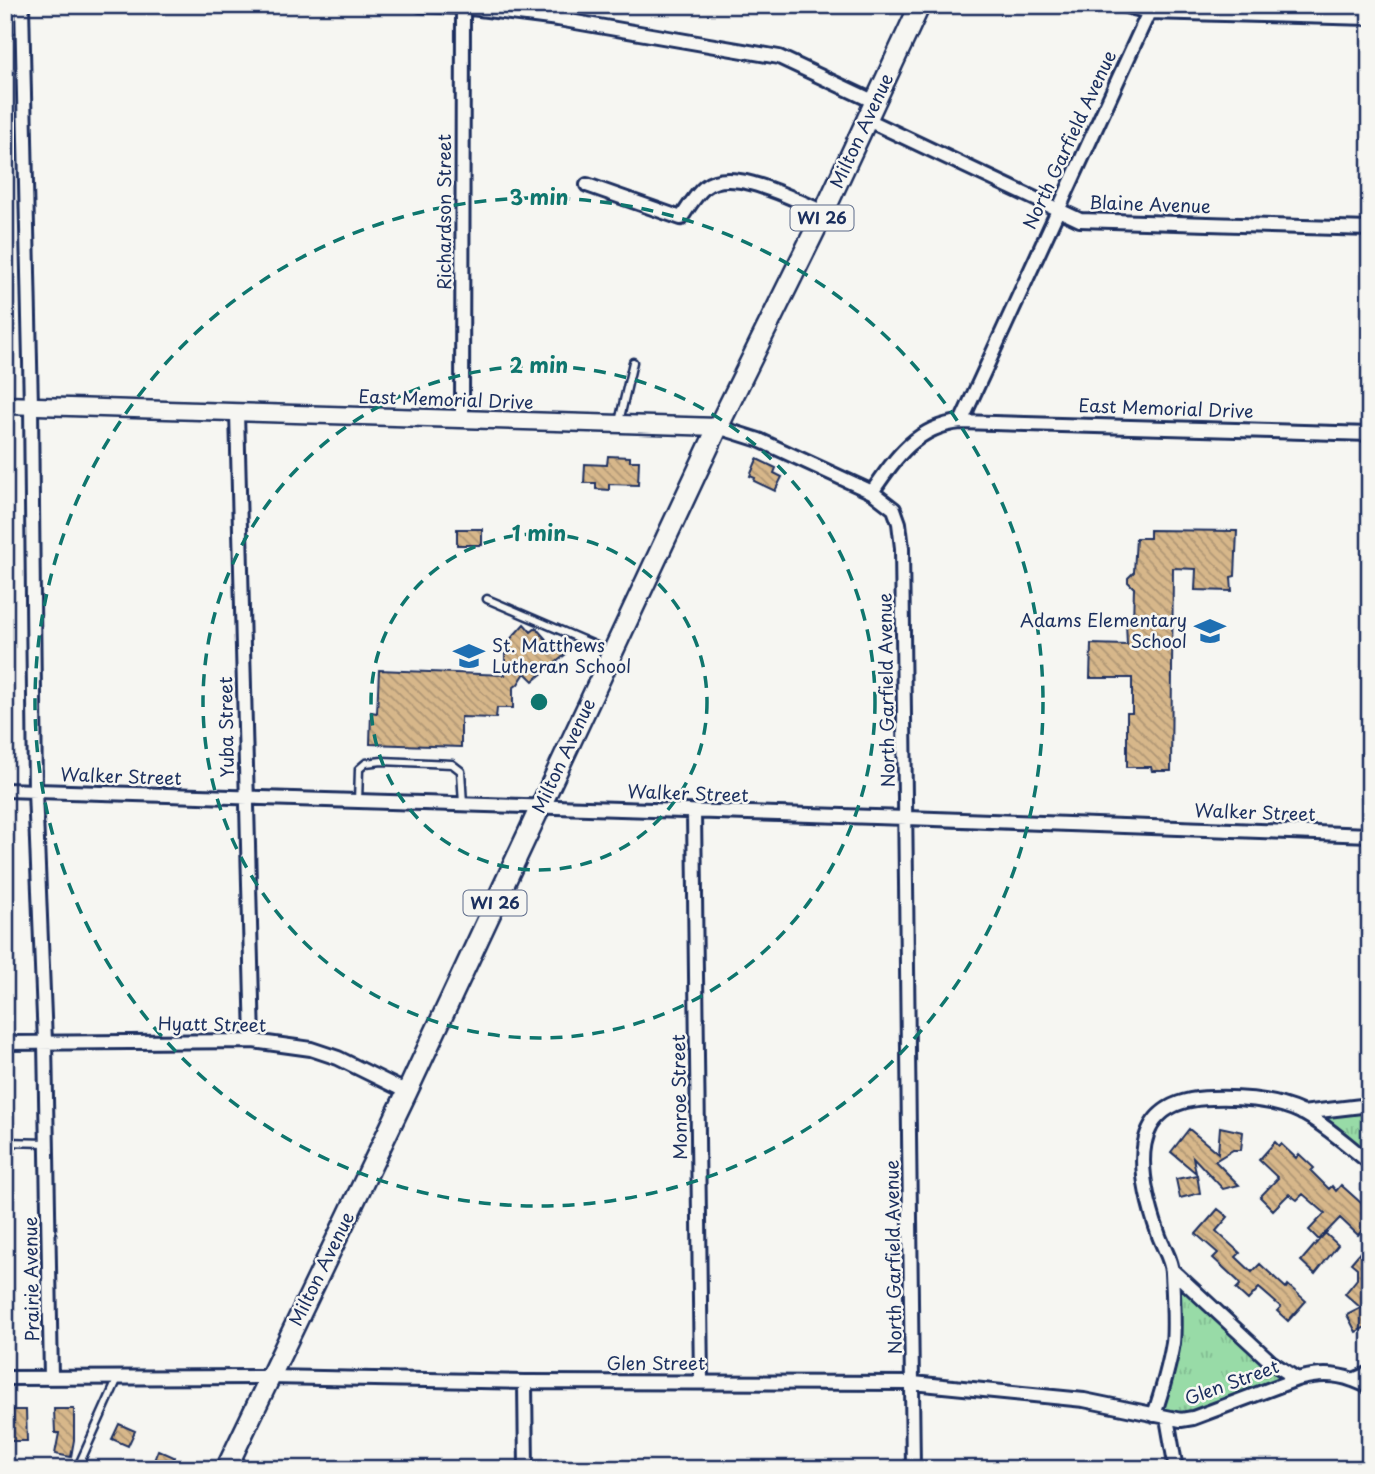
<svg xmlns="http://www.w3.org/2000/svg" width="1375" height="1474" font-family="'Playpen Sans',sans-serif">
<defs>
<pattern id="grass-tufts" width="24" height="20" patternUnits="userSpaceOnUse" patternTransform="scale(1.75)"><rect width="24" height="20" fill="#98dba7"/><path d="M3 7l-1-3M5 7V3M7 7l1-3M15 17l-1-3M17 17v-4M19 17l1-3" fill="none" stroke="#82bc92"/></pattern>
<pattern id="building-back-hatch" width="6" height="6" patternUnits="userSpaceOnUse" patternTransform="scale(1.75)"><rect width="6" height="6" fill="#d7b78a"/><path d="M-1 5l2 2M0 0l6 6M5-1l2 2" fill="none" stroke="#ae9574"/></pattern>
</defs>
<rect width="100%" height="100%" fill="#f6f6f2"/>
<filter id="ink" filterUnits="userSpaceOnUse"><feTurbulence type="fractalNoise" baseFrequency=".0143" numOctaves="2"/><feDisplacementMap in="SourceGraphic" scale="14" xChannelSelector="R" yChannelSelector="G"/><feConvolveMatrix kernelMatrix="1 2 1 2 8 2 1 2 1" color-interpolation-filters="sRGB"/></filter>
<g filter="url(#ink)">
<!-- grass -->
<path fill="url(#grass-tufts)" stroke="#5a8582" stroke-width="2" d="M1370,1105V1163L1302,1113Z
M1172,1270L1297,1379L1193,1418L1154,1415L1173,1341Z"/>
<!-- building -->
<path fill="url(#building-back-hatch)" stroke="#1b2f5e" stroke-width="2" d="M608,456L630,457V461H639L638,485L609,484V490L596,489V483H584L585,464L607,465Z
M757,459L776,468L774,473L782,477L775,491L754,481L755,478L750,476Z
M457,529H482V545H457Z
M1150,530L1237,531L1235,576L1231,577L1232,591L1195,590L1196,569L1173,568L1171,771H1152L1151,767H1127V713H1132V678H1090L1091,644L1127,645L1126,622L1133,620L1134,588L1128,582V578L1134,572L1136,538H1150Z
M524,624L531,632L536,628L551,645L554,643L565,655L533,681L525,673L518,684L513,688V708H497L496,718L461,717V747L370,744L371,712L377,713L379,670L505,675V645Z
M1220,1127L1243,1132L1241,1150H1233L1215,1161L1239,1185L1223,1189L1193,1157L1196,1173L1171,1152L1189,1129L1218,1153Z
M1275,1142L1279,1146L1281,1144L1296,1158L1299,1154L1314,1168L1311,1171L1329,1189L1332,1186L1336,1191L1341,1185L1370,1211V1222L1358,1235L1340,1218L1319,1240L1309,1230L1325,1213L1303,1194L1297,1200L1289,1194L1273,1210L1260,1197L1278,1178L1259,1160Z
M1197,1175L1200,1193L1180,1198L1176,1179Z
M1218,1209L1228,1217L1216,1231L1240,1253L1236,1257L1252,1272L1260,1264L1286,1288L1288,1285L1306,1301L1288,1321L1277,1311L1281,1307L1259,1288L1248,1300L1236,1289L1240,1285L1238,1281L1213,1258L1218,1253L1196,1234Z
M1325,1233L1338,1245L1315,1274L1301,1261Z
M1362,1250L1370,1257V1325L1356,1332L1347,1315L1361,1308L1345,1294L1357,1279V1268L1351,1263Z
M54,1409H74V1440L71,1457L55,1454L59,1433H55Z
M12,1410H26L27,1441H9V1423H13Z
M119,1424L135,1431L128,1446L112,1439Z
M158,1450L174,1457L173,1460L192,1469H154L157,1464L153,1463Z"/>
<g fill="none" stroke-linecap="round" stroke-linejoin="round">
<!-- service casing -->
<g stroke="#1b2f5e" stroke-width="11">
<path id="service" d="M619,422L633,362
M487,599L611,652
M358,802L359,769L366,763L382,761L452,764L461,771L463,804
M5,1142L47,1143
M77,1469L118,1378"/>
</g>
<!-- minor casing -->
<g stroke="#1b2f5e" stroke-width="18">
<path id="minor" d="M22,5L31,406L35,791L45,1042L51,1377
M420,5L463,7L558,19L779,57L875,102
M1122,5L1149,12L1370,18
M868,120L1080,220L1370,229
M587,185L681,218C688,208 695,195 705,187C732,165 796,201 824,212
M237,412L253,1041
M462,419L463,5
M961,422L1370,434
M718,427L759,440L872,492L894,509L899,523L902,548L913,1469
M872,492C896,457 917,426 961,422L1149,12
M5,790L907,818L1370,835
M694,812L701,1381
M5,1043L253,1041L311,1049L338,1058L407,1092
M1302,1113L1370,1105
M1172,1270L1271,1362L1297,1379C1317,1374 1334,1373 1353,1380L1370,1373
M5,1378L270,1377L525,1382L913,1383L1084,1400L1181,1420L1193,1418L1297,1379
M1353,1380L1370,1387
M525,1382L526,1469
M1154,1415C1162,1391 1169,1367 1173,1343C1175,1323 1173,1294 1172,1273C1172,1260 1162,1246 1158,1233C1138,1175 1124,1099 1212,1098C1242,1097 1273,1099 1301,1112C1322,1122 1351,1148 1370,1163
M1167,1418L1176,1469"/>
</g>
<!-- secondary casing -->
<g stroke="#1b2f5e" stroke-width="21">
<path id="secondary" d="M5,405L718,427"/>
</g>
<!-- primary casing -->
<g stroke="#1b2f5e" stroke-width="24">
<path id="primary" d="M226,1469L407,1092L718,427L824,212L920,5"/>
</g>
<!-- service -->
<use href="#service" stroke="#f6f6f2" stroke-width="6"/>
<!-- minor -->
<use href="#minor" stroke="#f6f6f2" stroke-width="12"/>
<!-- secondary -->
<use href="#secondary" stroke="#f6f6f2" stroke-width="16"/>
<!-- primary -->
<use href="#primary" stroke="#f6f6f2" stroke-width="19"/>
</g>
</g>
<!-- distance rings -->
<g fill="none" stroke="#0f766e" stroke-width="3.5" stroke-dasharray="12 9">
<circle cx="539" cy="702" r="168"/>
<circle cx="539" cy="702" r="336"/>
<circle cx="539" cy="702" r="504"/>
</g>
<!-- icons -->
<defs>
<g id="school-bare" transform="scale(2.415)"><path d="M0-5L7-2L0 1L-7-2ZM-4 1L0 2.5L4 1V4Q0 6-4 4Z" fill="#1f6fb2" stroke="#f6f6f2" stroke-width="2.5" paint-order="stroke"/></g>
</defs>
<g fill-rule="evenodd">
<use href="#school-bare" x="1210" y="631"/>
<use href="#school-bare" x="469" y="656"/>
</g>
<g text-anchor="middle" stroke-width="5" stroke-linejoin="round" paint-order="stroke">
<!-- shield labels -->
<g fill="#f6f6f2" stroke="#5d6b8a" stroke-width="2">
<rect x="790.5" y="205.5" width="63" height="25" rx="5"/>
<rect x="463.5" y="890.5" width="63" height="25" rx="5"/>
</g>
<g font-size="16" font-weight="bold" fill="#1b2f5e">
<text x="822" y="224">WI 26</text>
<text x="495" y="909">WI 26</text>
</g>
<!-- street labels -->
<g font-size="18" fill="#1b2f5e" stroke="#f6f6f2">
<text transform="translate(862 131) rotate(-65)" y="6">Milton Avenue</text>
<text transform="translate(1070 140) rotate(-65)" y="6">North Garfield Avenue</text>
<text transform="translate(1150 205) rotate(2)" y="6">Blaine Avenue</text>
<text transform="translate(445 212) rotate(-90)" y="6">Richardson Street</text>
<text transform="translate(446 400) rotate(2)" y="6">East Memorial Drive</text>
<text transform="translate(1166 409) rotate(2)" y="6">East Memorial Drive</text>
<text transform="translate(887 690) rotate(-91)" y="6">North Garfield Avenue</text>
<text transform="translate(227 727) rotate(-91)" y="6">Yuba Street</text>
<text transform="translate(564 756) rotate(-65)" y="6">Milton Avenue</text>
<text transform="translate(121 777) rotate(2)" y="6">Walker Street</text>
<text transform="translate(688 794) rotate(2)" y="6">Walker Street</text>
<text transform="translate(1255 813) rotate(2)" y="6">Walker Street</text>
<text transform="translate(212 1025) rotate(1)" y="6">Hyatt Street</text>
<text transform="translate(680 1097) rotate(-91)" y="6">Monroe Street</text>
<text transform="translate(894 1257) rotate(-91)" y="6">North Garfield Avenue</text>
<text transform="translate(322 1269) rotate(-64)" y="6">Milton Avenue</text>
<text transform="translate(32 1279) rotate(-91)" y="6">Prairie Avenue</text>
<text x="656" y="1370">Glen Street</text>
<text transform="translate(1232 1383) rotate(-20)" y="6">Glen Street</text>
</g>
<!-- poi labels -->
<g font-size="18" fill="#1b2f5e" stroke="#f6f6f2" text-anchor="end">
<text x="1187" y="627">Adams Elementary<tspan x="1187" dy="21">School</tspan></text>
<text x="492" y="652" text-anchor="start">St. Matthews<tspan x="492" dy="21">Lutheran School</tspan></text>
</g>
</g>
<circle cx="539" cy="702" r="10" fill="#0f766e" stroke="#f6f6f2" stroke-width="3.5"/>
<g font-size="21" text-anchor="middle" font-weight="bold" fill="#0f766e" stroke="#f6f6f2" stroke-width="5" stroke-linejoin="round" paint-order="stroke">
<text x="539" y="205">3 min</text>
<text x="539" y="373">2 min</text>
<text x="539" y="541">1 min</text>
</g>
<!-- margin -->
<rect width="1375" height="1474" fill="none" stroke="#f6f6f2" stroke-width="28"/>
<rect x="14" y="14" width="1347" height="1446" fill="none" stroke="#1b2f5e" stroke-width="2.5" filter="url(#ink)"/>
</svg>
